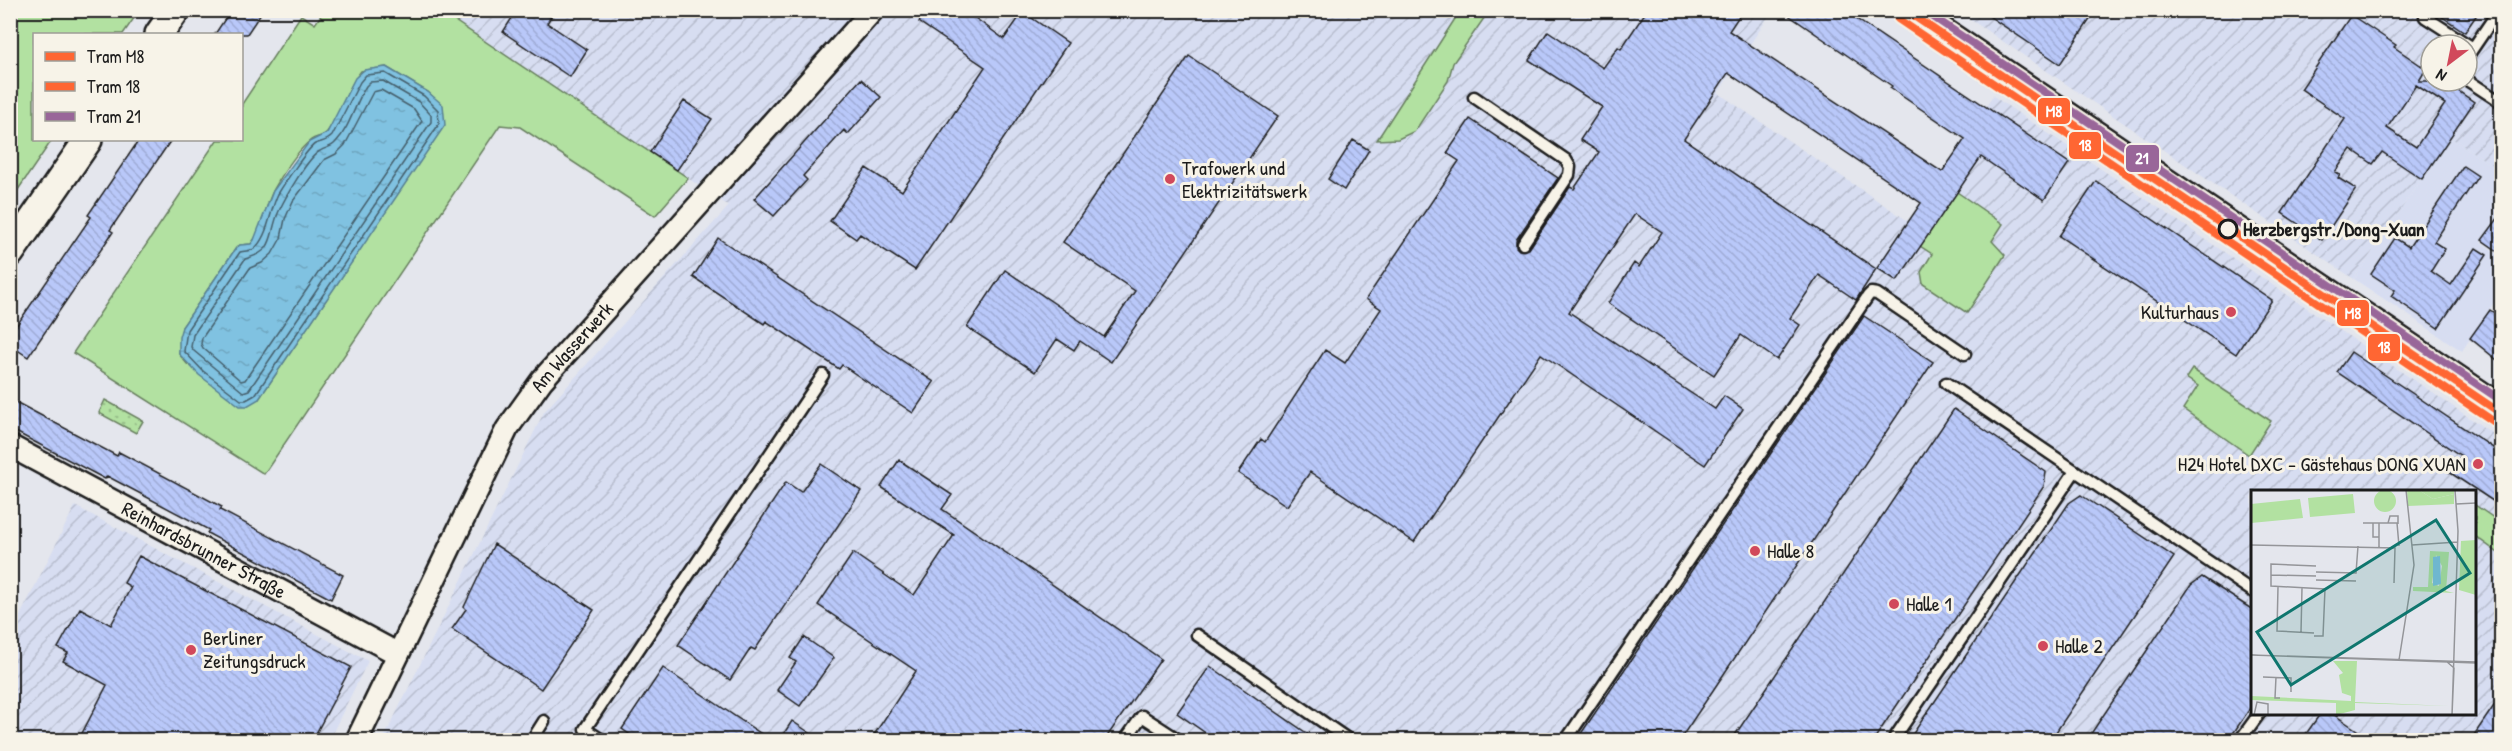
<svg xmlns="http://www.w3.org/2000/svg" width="2512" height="751" font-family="'Patrick Hand',sans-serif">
<defs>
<pattern id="industrial-furrows" width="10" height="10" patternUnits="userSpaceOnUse" patternTransform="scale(1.5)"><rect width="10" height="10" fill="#d7ddf1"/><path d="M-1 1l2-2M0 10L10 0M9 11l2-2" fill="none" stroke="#b8bdce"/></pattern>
<pattern id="park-dots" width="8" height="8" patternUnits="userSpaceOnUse" patternTransform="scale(1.5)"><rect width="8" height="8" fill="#b2e1a1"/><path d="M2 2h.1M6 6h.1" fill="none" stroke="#98c08a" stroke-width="1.8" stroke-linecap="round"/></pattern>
<pattern id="water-ripples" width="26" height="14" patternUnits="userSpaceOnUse" patternTransform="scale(1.5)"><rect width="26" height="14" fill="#80c2e1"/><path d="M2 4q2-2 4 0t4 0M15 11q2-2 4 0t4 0" fill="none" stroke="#6ea6c0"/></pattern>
<pattern id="building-back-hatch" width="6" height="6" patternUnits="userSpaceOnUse" patternTransform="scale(1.5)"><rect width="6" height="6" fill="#b9c8f9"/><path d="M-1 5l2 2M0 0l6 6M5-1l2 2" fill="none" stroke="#9eabd5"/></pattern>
</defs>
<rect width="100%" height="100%" fill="#e4e6ed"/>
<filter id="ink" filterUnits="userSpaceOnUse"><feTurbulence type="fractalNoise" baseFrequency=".0167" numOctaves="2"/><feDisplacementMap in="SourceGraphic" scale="12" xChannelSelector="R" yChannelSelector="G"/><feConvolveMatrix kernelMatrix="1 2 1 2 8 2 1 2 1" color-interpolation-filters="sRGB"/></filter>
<g filter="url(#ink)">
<!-- built -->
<path fill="#d7ddf1" d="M2450,137L2501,171V213L2481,242L2501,256V292L2462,351L2354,279Z"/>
<!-- industrial -->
<path fill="url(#industrial-furrows)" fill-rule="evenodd" d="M440,11H1772L1718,93L1908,221L1993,96L2501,439V740H383L544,412L729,206ZM2252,492H2474V714H2252Z
M1958,11H2501V171L2450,137L2354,279ZM2431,45H2467V81H2431Z
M75,506L368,661L329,740H11L10,636Z"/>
<!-- green -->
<path fill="#b2e1a1" stroke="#677e5e" stroke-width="1.5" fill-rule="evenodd" d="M11,10L139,11L123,34H34V140H52L11,200Z
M324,11H440L688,178L655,216L520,127L500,125L264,474L73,353L217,140H242V104L301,15L315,24ZM386,67L428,92L440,104L361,248L259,399L187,364L179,354L182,327L236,248L240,245L251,244C264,229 264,207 274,189C282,175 298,150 311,140C316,136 322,138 327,132C341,114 346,89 361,71Z
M1460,11H1489L1453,63L1448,81L1415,131L1398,139L1377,140Z
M1957,192L2003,224L1992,241L2005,255L1967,313L1923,284L1921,272L1932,254L1920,246Z
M2192,369L2271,421L2249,455L2183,409L2198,386L2186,378Z
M2475,505L2501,523V555L2475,536Z"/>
<!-- park -->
<path fill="url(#park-dots)" stroke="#677e5e" stroke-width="1.5" d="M105,400L143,421L136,433L99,413Z"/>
<!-- water -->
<path fill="url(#water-ripples)" stroke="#588092" stroke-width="1.5" d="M386,67L428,92L443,105L445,125L259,399L247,406H240L199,375L179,354V337L182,327L236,248L240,245L251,244L254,240L273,191L309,142L327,133L355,78L364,70Z"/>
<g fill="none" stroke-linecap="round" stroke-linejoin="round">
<!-- shore -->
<path stroke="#445e6b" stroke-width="1.5" d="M385,73L424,96L438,110L439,124L255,395L246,400H241L203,371L184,351L187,330L240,252C247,250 253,252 257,246C269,232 270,210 278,194C284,184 307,149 315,144C322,141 326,142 332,136L360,82L366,75Z
M383,81L419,102L431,115V122L249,390L243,392L194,351L191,347L193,335L245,259C277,251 268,235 279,211C285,198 308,157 320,151C326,147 331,148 336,142C350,127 355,104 366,86L370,82Z
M381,90L414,109L422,121L245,380L241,381L203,348L201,344L202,338L250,268L262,263L272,254L281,238L285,219L293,201L324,160L336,154L345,145L373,92Z"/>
</g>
<!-- building -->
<path fill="url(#building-back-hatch)" stroke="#1c1c1c" stroke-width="1.5" fill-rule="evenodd" d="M231,10H263L247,34H215Z
M517,10H555L547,23L587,50L570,77L503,32Z
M927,10H964L1004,39L1023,12L1068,43L915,270L860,234L856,239L830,221L866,168L902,191L985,67L919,22Z
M1647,10H1743L1729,31L1942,172L1965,139L1890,88L1892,86L1781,10H1843L2069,163L2044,200L1981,157L1897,281L1877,268L1921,203L1728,73L1684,139L1876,269L1856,300L1819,275L1790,318L1800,325L1777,360L1741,335L1714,375L1608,303L1634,263L1639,267L1662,232L1635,214L1569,312L1715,409L1724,396L1743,409L1705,465L1541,354L1414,542L1310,472L1287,506L1238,473L1261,439L1265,442L1325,350L1345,363L1381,309L1366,299L1459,161L1447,153L1470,119L1558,178L1516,240V247L1519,250L1529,249L1570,187L1574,189L1599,152L1580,140L1602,107L1529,60L1548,31L1603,68L1618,47L1621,49Z
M1980,10H2079L2091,18L2060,64Z
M2432,10H2480L2465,32Z
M2351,15L2396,45L2394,47L2426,69L2419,81H2444L2474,102L2422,179L2382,152L2373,164L2351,149L2335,172L2340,175L2338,178L2356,189L2322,240L2282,213L2345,119L2301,89ZM2416,85L2445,104L2416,147L2387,128Z
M1189,56L1278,116L1111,362L1080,341L1074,350L1057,339L1035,372L967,327L1005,270L1104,337L1135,291L1063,242Z
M861,79L881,97L848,134L844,130L803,176L807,180L774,216L754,199Z
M684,101L712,119L677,170L650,152Z
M139,140H171L110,230L113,232L28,357L10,345V335L91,217L88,215Z
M1353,140L1369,150L1344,190L1328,179Z
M2463,166L2478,176L2434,242L2445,249L2431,271L2451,285L2476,248L2487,255L2438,328L2391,296L2395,290L2371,274L2395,238L2409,247Z
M2096,181L2272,300L2236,354L2059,236Z
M2502,213V254L2482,240Z
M718,238L934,382L913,413L842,365L839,369L766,321L764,324L693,277Z
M2490,310L2502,318V364L2470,338Z
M1864,316L1933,362L1679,741H1576Z
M2351,352L2502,454V507L2449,472L2461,456L2337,372Z
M10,399L117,456L119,452L222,507L220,510L343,575L331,599L207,533L209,530L122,484L107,476L105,479L10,429Z
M1954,409L2046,472L2044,486L1873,741H1731Z
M899,460L952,495L942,509L1161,659L1104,741H870L916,671L818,605L853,553L914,595L954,535L881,487Z
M821,464L861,491L755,650L751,648L730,680L678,645L786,482L801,492Z
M2081,495L2174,557L2050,741H1908L2069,503Z
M494,544L594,610L541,689L452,629L466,609L464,607Z
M139,556L351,667L312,741H78L107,685L63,661L68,653L58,648L80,608L111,625L131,587L124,583Z
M2202,577L2253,610V704L2228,741H2086L2191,585Z
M804,637L834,658L800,706L777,690L796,662L790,658Z
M1210,666L1318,741H1217L1177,713Z
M663,668L772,741H639L622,729Z
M2502,694V741H2470Z
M2320,714H2333L2373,741H2301Z
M792,721L822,741H779Z"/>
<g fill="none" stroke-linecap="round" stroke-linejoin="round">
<!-- service casing -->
<g stroke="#1c1c1c" stroke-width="15">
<path id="service" d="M2425,17L2473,48
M2467,57L2499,10
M2467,80L2502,103
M1474,97L1566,160L1570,167L1569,175L1523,244
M1946,383L2252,591
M1197,635L1349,740
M532,740L544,721
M602,740L585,729L823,375
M1125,740L1142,716L1179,740
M1566,740L1868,296L1871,293L1877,294L1965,354
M1893,740L2075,471
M2240,740L2259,714"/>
</g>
<!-- minor casing -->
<g stroke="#1c1c1c" stroke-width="26">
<g id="minor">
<path id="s1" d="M10,446L398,654"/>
<path id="s2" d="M357,740L507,429L542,380L873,10"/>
</g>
</g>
<!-- tertiary casing -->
<g stroke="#1c1c1c" stroke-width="32">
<path id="tertiary" d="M1910,10L2502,410
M159,34L176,10
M10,253L88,140"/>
</g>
<!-- service -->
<use href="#service" stroke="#f7f3e8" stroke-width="10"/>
<!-- minor -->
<use href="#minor" stroke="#f7f3e8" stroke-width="21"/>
<!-- tertiary -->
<use href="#tertiary" stroke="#f7f3e8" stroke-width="27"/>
<!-- tram-1 casing -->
<g stroke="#f7f3e8" stroke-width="12">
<path id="tram-1" d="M1905,10L2502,414"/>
</g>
<!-- tram-2 casing -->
<g stroke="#f7f3e8" stroke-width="12">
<path id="tram-2" d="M1898,19L2496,423"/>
</g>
<!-- tram-3 casing -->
<g stroke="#f7f3e8" stroke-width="12">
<path id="tram-3" d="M1923,10L2502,401"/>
</g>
<!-- tram-1 -->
<use href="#tram-1" stroke="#f63" stroke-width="8"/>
<!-- tram-2 -->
<use href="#tram-2" stroke="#f63" stroke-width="8"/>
<!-- tram-3 -->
<use href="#tram-3" stroke="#969" stroke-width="8"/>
</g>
</g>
<!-- markers -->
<g fill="#d1495b" stroke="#f7f3e8" stroke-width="2">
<circle cx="1170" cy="179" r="6"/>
<circle cx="2231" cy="312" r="6"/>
<circle cx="2478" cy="464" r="6"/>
<circle cx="1755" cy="551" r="6"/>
<circle cx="1894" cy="604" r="6"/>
<circle cx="2043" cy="646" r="6"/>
<circle cx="191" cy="650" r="6"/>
</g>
<circle fill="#f7f3e8" stroke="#1c1c1c" stroke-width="3" cx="2228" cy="229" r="9"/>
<g text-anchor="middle" stroke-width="6" stroke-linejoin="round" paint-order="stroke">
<!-- poi labels -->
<g font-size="20" fill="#1c1c1c" stroke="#f7f3e8" text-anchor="start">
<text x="1182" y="175">Trafowerk und<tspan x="1182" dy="23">Elektrizitätswerk</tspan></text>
<text x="2219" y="319" text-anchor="end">Kulturhaus</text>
<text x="2466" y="471" text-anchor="end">H24 Hotel DXC - Gästehaus DONG XUAN</text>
<text x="1767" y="558">Halle 8</text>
<text x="1906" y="611">Halle 1</text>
<text x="203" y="645">Berliner<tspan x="203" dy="23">Zeitungsdruck</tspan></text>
<text x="2055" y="653">Halle 2</text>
</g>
<!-- stop labels -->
<g font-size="20" font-weight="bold" fill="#1c1c1c" stroke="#f7f3e8" text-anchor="start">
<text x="2243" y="236">Herzbergstr./Dong-Xuan</text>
</g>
<!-- street labels -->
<g font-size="20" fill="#1c1c1c" stroke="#f7f3e8">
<text dy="7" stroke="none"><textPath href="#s2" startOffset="450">Am Wasserwerk</textPath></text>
<text dy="7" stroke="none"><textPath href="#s1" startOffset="220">Reinhardsbrunner Straße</textPath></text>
</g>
</g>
<!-- overview -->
<g transform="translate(2251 490)">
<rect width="225" height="225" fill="#e4e6ed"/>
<path d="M168,0H203V4L182,9ZM123 11a11 11 0 1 1 22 0a11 11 0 1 1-22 0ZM102,4L104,23L59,27L57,8ZM49,9L52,28L0,33V14ZM225,50V105L208,100L210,51ZM179,61L198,62L195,101L203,103L162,101V97H177ZM185,65L191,76L188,96L181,93ZM82,171H106L104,212L198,216L104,213V220L85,225V213L0,210V206L100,211V206L91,203L88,185L92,183Z" fill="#b2e1a1" fill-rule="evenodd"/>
<path d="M156,0H168L182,9L203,4V14L157,16Z" fill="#b2e1a1"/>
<path d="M189,66L190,94L182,96V67Z" fill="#80c2e1"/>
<path fill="none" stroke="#949599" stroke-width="1.5" d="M205,14L225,13M112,33H146L148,56M122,33V47H128M137,33L139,26H147V34M0,55L144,58L143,93M161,55L207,52M128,57V33M65,82L105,83L107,56M20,85V74L65,76M65,90L105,91M27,97L26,141L63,143M50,142L51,98M63,146H72L74,99L20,96V85L65,86M0,165L225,173M0,165L225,172M148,170L163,75L155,0M195,171L203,178L201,225M12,187L40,188V202M25,187L24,208H29M3,225L6,212L17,214V225M201,225L207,41L204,0"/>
<path fill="#0f766e" fill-opacity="0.15" stroke="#0f766e" stroke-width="3" d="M185,30L219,83L40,195L6,142Z"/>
<rect width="225" height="225" fill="none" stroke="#1c1c1c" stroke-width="3"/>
</g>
<g stroke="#f7f3e8" stroke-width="2">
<rect x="2037" y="97" width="34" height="28" rx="6" fill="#f63"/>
<rect x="2068" y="131" width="34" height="29" rx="6" fill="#f63"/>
<rect x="2125" y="144" width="35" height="29" rx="6" fill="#969"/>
<rect x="2336" y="299" width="34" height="28" rx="6" fill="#f63"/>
<rect x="2367" y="333" width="34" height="29" rx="6" fill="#f63"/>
</g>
<g font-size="16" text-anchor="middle" font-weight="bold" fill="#fff">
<text x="2054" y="117">M8</text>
<text x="2085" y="151">18</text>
<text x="2142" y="164">21</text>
<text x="2353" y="319">M8</text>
<text x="2384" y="353">18</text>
</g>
<!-- margin -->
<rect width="2512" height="751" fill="none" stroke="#f7f3e8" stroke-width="36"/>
<rect x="18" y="18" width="2476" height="715" fill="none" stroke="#1c1c1c" stroke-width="2" filter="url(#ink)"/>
<!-- legend -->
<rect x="33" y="33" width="210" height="108" fill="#f7f3e8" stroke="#9f9d96" stroke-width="1.5"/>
<rect x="45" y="52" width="30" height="9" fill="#ff6633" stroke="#9f9d96" stroke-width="1.5"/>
<text x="87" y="63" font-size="18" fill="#1c1c1c">Tram M8</text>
<rect x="45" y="82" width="30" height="9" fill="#ff6633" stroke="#9f9d96" stroke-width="1.5"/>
<text x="87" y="93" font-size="18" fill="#1c1c1c">Tram 18</text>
<rect x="45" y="112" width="30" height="9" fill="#996699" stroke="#9f9d96" stroke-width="1.5"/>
<text x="87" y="123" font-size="18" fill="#1c1c1c">Tram 21</text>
<!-- north arrow -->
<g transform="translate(2449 63) rotate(212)"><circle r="28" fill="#f7f3e8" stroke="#9f9d96" stroke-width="1.5"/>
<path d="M0-4.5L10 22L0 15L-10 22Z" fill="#d1495b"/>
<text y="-9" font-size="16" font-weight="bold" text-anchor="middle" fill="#1c1c1c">N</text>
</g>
</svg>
